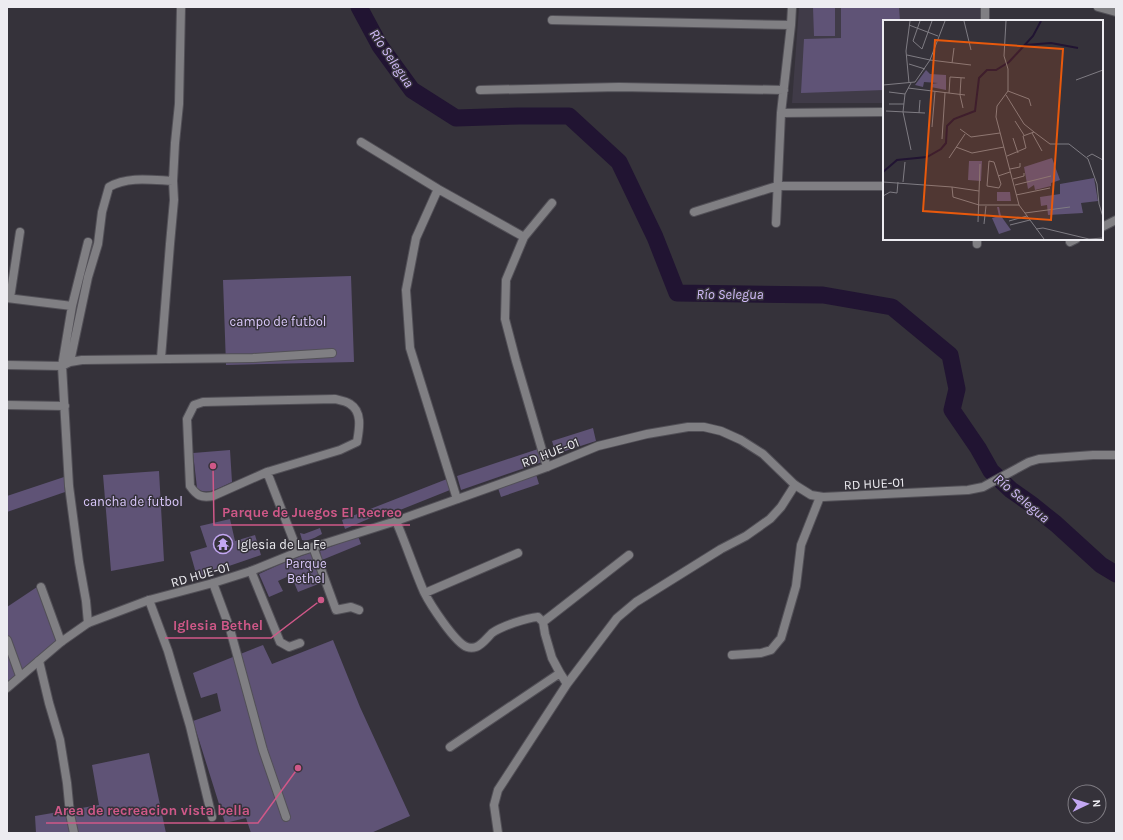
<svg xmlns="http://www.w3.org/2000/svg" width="1123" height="840" font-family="Karla,sans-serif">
<rect width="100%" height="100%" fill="#35323a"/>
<!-- built -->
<path fill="#403b48" d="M799,7H980V21H884V103H792Z"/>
<!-- green -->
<path fill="#5f5376" d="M813,7H835V36H814Z
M841,7H899L900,21H884V90L801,93L804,39L841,38Z
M351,276L354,362L226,365L223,280Z
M593,428L596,441L556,454L552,441Z
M541,448L545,461L461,490L457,476Z
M230,450L232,482C222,486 206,497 197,488L193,453Z
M159,471L164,561L111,571L103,475Z
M535,471L539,484L501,497L497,485Z
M64,477L65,492L7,512V496Z
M447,479L450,490L395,512L387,511L345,529L342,520Z
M230,519L235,541L255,535L261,555L197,577L190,552L207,547L200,526Z
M320,528L322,534C316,537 308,542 302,540L300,533L304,534Z
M358,536L361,544L322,560L320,551Z
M315,551L326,581L298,592L291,575L278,581L283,591L269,597L259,574L285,562Z
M37,587L58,639L7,683V607Z
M333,640L360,707L410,816L371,833H251L246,818L225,823L193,721L221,711L217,693L201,698L193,673L263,645L272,664Z
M149,753L166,833H36L35,816L99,805L92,765Z"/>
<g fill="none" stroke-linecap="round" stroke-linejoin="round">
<!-- river -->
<path stroke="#211432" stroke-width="17" d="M359,7L380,46L412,90L456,118L519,116H569L619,162L655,237L677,293L823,295L892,307L950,355L957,389L952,410L978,448L991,471L1011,490L1031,504L1056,524L1101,565L1116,574"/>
<!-- minor casing -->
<g stroke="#525057" stroke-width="10">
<path id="minor" d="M1098,7L1116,12
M552,20L791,25
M985,21V7
M480,90L619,87L784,90
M781,113L884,112
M361,142L438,189L524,237
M438,189L416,238L406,290L410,348L457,499
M694,212L777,186H884
M776,223L781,113L791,25L792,7
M1102,227L1116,220
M1070,242L1076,239
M977,244V239
M7,298L72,306
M10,298L20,232
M161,358L170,244L174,200L173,181
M70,362L88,277L98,244L102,212L109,187C128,176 152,180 173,181L175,143L179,104L181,7
M7,365L62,366L70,362L82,360L253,358L332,353
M335,399C339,400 346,401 350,404C363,412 359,430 357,442L340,450L267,472L213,496C201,498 197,496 190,486L187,419L194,405L203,402Z
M7,405L65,406
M547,467L516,361L505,319L506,280L524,237L552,203
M267,472L298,552
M396,521C406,544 414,569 424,592C430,604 455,643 467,647C470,648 473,648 476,647C482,645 487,638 492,633C502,626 526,618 538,617L543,622L545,634L552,658L560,673L567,684
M313,547L336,610L351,607L359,610
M251,571L280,642L289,647L300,643
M213,583L230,629L263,750L286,817
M41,587L61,642
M425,593L518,553
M149,600L168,651L190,726L212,817
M543,622L629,555
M88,623L86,601L79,562L69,486L62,366L72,306L88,242
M7,640L20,676
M732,655L761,653L771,650L781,638L796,586L801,545L820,497
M39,661L49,703L60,740L67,783L70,814L74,833
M450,747L560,673
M498,833L494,805L498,790L567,684L617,618L636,602L721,549L746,536L770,519L781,507L795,485"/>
</g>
<!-- tertiary casing -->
<g stroke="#525057" stroke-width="10">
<path id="tertiary" d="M7,688L61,642L88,623L149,600L213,583L251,571L298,552L396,521L547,467L598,446L647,434L688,427H704L721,431L741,440L763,454L795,485L811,495L823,497L968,490L983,487L1029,462L1039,459L1093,455H1116"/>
</g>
<!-- minor -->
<use href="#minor" stroke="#807f83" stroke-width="8"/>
<!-- tertiary -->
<use href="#tertiary" stroke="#807f83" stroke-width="8"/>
</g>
<!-- icons -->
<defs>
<g id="temple-ring" transform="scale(1)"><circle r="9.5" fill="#35323a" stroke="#c3a7f2" stroke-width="1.5"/><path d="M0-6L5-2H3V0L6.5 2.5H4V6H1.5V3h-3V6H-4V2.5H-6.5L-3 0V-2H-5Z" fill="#c3a7f2"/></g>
</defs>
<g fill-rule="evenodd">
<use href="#temple-ring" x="223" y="544"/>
</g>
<g text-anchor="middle" stroke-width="3" stroke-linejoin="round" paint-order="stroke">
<!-- park labels -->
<g font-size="13" fill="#dbc9fc" stroke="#35323a">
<text x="278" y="326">campo de futbol</text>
<text x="133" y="506">cancha de futbol</text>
<text x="306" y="568">Parque<tspan x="306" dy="15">Bethel</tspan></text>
</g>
<!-- street labels -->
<g font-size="13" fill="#edecf1" stroke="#35323a">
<text transform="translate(550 452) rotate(-21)" y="5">RD HUE-01</text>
<text transform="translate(874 483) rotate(-3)" y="5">RD HUE-01</text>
<text transform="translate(200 574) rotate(-16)" y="5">RD HUE-01</text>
</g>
<!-- poi labels -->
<g font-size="13" fill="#edecf1" stroke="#35323a" text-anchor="start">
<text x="237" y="549">Iglesia de La Fe</text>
</g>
<!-- water labels -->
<g font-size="14" font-style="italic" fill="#d1bbf9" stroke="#35323a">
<text transform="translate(392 58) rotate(56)" y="5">Río Selegua</text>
<text x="730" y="299">Río Selegua</text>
<text transform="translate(1022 498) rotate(40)" y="5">Río Selegua</text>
</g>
</g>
<!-- overview -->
<g transform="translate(883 20)">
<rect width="220" height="220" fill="#35323a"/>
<path d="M43,50L47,54L63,55V70L48,67V64L55,63L41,62L40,67L32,65ZM169,138L177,160L168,163V166L152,170L151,165L145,169L141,147ZM86,141H99L98,161L85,160ZM211,158L215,181L198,183L200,193L165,195L164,185L158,186L157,177L177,174V164ZM114,172H127L128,181H114ZM114,187H116L118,196L128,210L116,214L109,198L116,196Z" fill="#5f5376"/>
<path fill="none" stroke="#211432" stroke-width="2" d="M142,25L168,23L195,28M0,152L14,140L44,137L58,129L63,123L64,106L71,99L92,91L96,58L104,50H113L126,42L150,16L158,1"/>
<path fill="none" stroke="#7f7c83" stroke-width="1" d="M37,1L30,21L39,29L49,1M81,1L88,30M123,1L121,36L125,49V71L114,86L113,97L136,185L161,219M26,5L55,16M24,35L47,40L88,45M69,43L71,28M26,44L42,49M78,58L77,75L80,88M193,60L220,50M26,63L23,31L27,1M0,65L32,62L47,40L62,1M25,68L82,75M125,71L146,79L148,86M6,72L22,74M66,73L67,57L82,58M123,75L141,104L151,112L167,124H186L205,139L214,164L216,184L220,197M6,84H21M3,91L42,93M36,93L37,80M132,101L141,115M49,107L52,71M77,109L88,117L117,113M149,113L159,131M130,118L135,133M59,119L62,73M73,127L89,133L121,127M28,130L20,92L22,74L28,63M124,136L143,128L140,116L151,112M204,137L209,134L220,140M66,138L82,114M106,141L111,142L118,164L116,168L104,166ZM127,149L137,147V143M115,156L127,152M130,159L141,156V153M0,162L69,167L70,177L96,185M20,162L22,142M132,165L168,156M69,167L96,171M133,175L167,168M0,176L7,172L14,173L15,162M95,185H136M142,193L187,187M126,201L144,196M95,202L97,144M101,204L103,186M127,205L147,200M153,209L160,208L206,219L220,218"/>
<path fill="#e8590c" fill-opacity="0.15" stroke="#e8590c" stroke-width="2" d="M52,20L180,29L168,200L40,191Z"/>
<rect width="220" height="220" fill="none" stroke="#edecf1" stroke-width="2"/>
</g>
<!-- callouts -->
<path fill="none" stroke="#cf5888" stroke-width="1.5" d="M213 466L214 525H410M321 600L271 638H165M298 768L258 823H46"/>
<g fill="#cf5888" stroke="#35323a" stroke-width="1.5">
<circle cx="213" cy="466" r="4"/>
<circle cx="321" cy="600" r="4"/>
<circle cx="298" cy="768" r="4"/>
</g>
<g font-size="14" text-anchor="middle" font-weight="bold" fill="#cf5888" stroke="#35323a" stroke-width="3" stroke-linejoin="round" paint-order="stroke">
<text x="312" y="517">Parque de Juegos El Recreo</text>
<text x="218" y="630">Iglesia Bethel</text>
<text x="152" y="815">Area de recreacion vista bella</text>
</g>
<!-- border -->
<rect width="1123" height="840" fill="none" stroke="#edecf1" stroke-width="16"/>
<!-- north arrow -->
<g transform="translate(1087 804) rotate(86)"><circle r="19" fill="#35323a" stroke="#7f7c83"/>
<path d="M0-3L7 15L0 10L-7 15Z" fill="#c3a7f2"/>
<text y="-6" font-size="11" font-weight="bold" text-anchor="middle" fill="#edecf1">N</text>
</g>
</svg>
